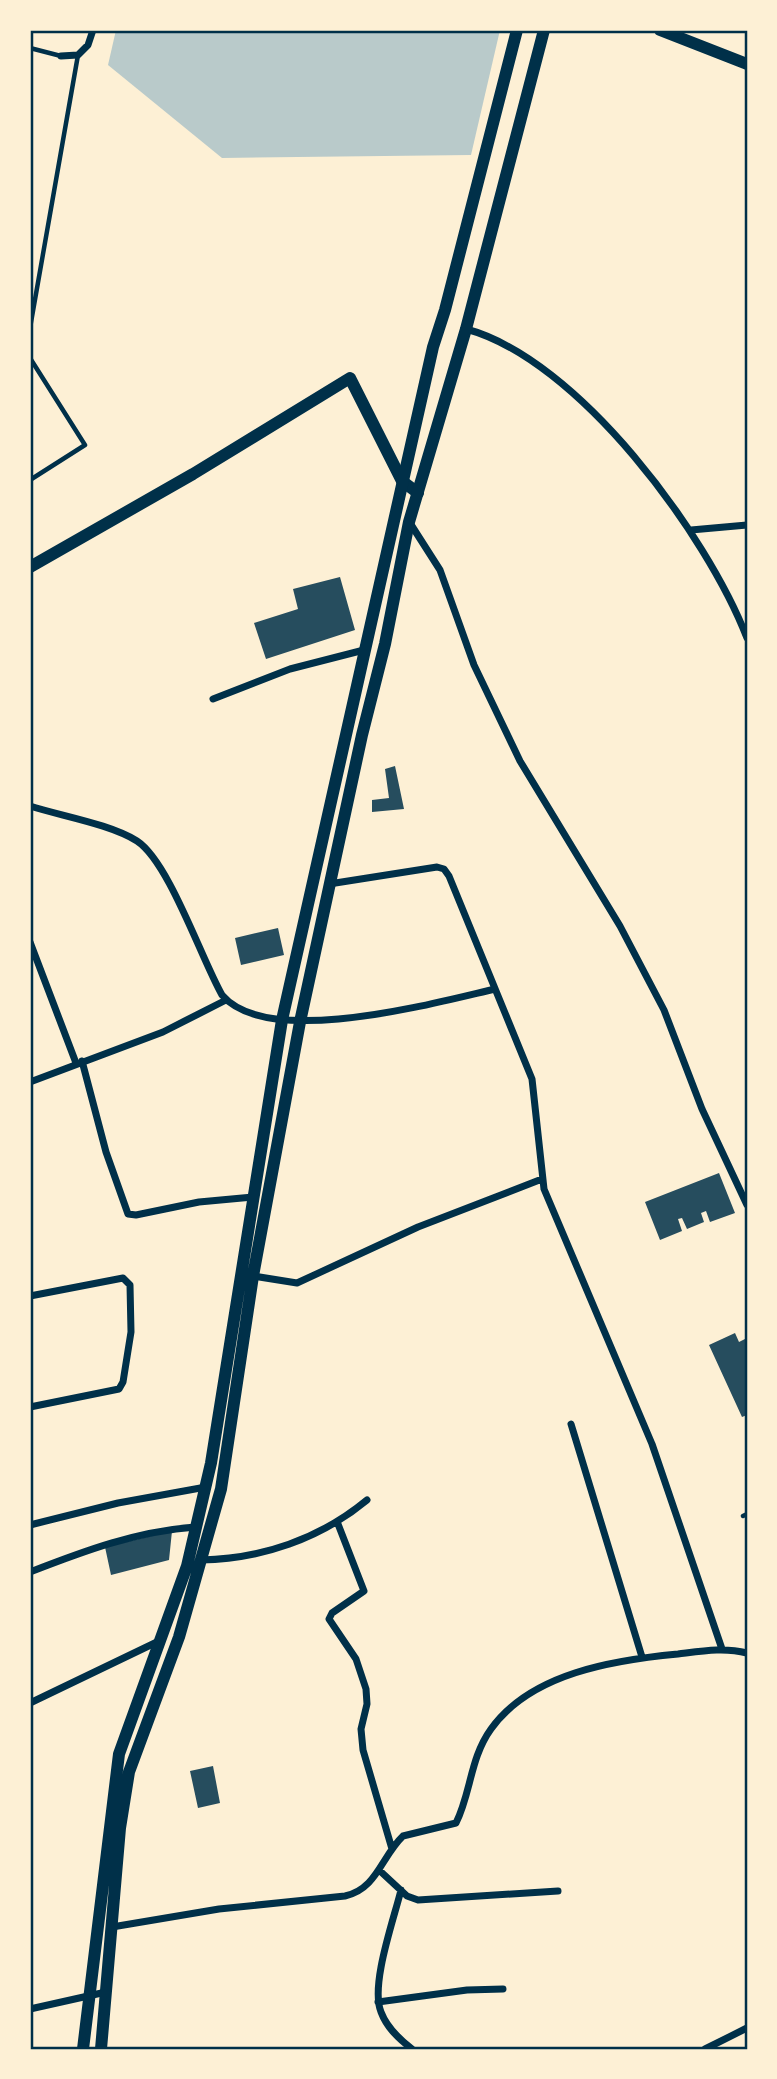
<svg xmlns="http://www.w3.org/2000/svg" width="777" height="2079" font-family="Montserrat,sans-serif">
<rect width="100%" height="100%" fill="#fdf0d5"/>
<!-- green -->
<path fill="#b9caca" d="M116,30H500L471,155L222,158L108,65Z"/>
<!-- building -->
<path fill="#264d5e" d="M340,577L355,630L266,659L254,623L298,609L293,589Z
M395,766L404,809L372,812V800L389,798L385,769Z
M278,928L284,955L241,965L235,938Z
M719,1173L735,1213L710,1222L706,1211L701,1213L704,1222L687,1229L682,1218L678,1219L682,1231L660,1240L645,1202Z
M735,1333L739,1342L747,1338V1415L742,1417L709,1345Z
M172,1531L169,1560L111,1575L105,1547Z
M213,1766L220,1803L198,1808L190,1771Z"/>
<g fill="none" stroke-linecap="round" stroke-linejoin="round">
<!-- service -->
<path stroke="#003049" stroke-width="4.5" d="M30,48L61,56
M30,328L78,55
M30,358L85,445L30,480
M743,1516L747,1514"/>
<!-- minor -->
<path stroke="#003049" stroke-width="7" d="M61,56L78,55L88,45L93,30
M466,329C578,359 707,534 747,638
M410,523L440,570L474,665L520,761L620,926L664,1010L702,1109L747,1205
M691,530L747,525
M213,699L290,669L364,650
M30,806C61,816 110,824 137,841C169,862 201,958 222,995C268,1049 434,1003 495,989
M329,884L437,867L444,869L449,876L532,1079L544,1189L652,1444L722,1649
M30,942L76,1063
M82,1061L106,1152L128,1214L136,1215L199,1202L253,1197
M30,1082L163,1032L226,1000
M253,1276L297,1283L418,1227L542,1179
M30,1296L123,1278L130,1285L131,1332L123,1382L119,1389L30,1407
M571,1424L642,1657
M338,1524L364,1591L332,1613L329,1619L356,1659L366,1689L367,1704L361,1729L363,1750L392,1849
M30,1525L118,1503L206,1487
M201,1560C261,1559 320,1539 367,1500
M30,1572C84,1551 137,1531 196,1527
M30,1703L159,1641
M379,1870L407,1896L418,1900L558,1891
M401,1890C394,1919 370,1985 381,2012C387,2028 399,2039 412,2049
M112,1927L219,1909L345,1896C377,1889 381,1857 403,1836L456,1823C471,1793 470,1758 491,1729C531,1673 614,1660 678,1654C702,1651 724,1647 747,1653
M378,2002L467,1990L503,1989
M30,2009L106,1992
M705,2049L747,2028"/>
<!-- tertiary -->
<path stroke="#003049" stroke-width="12" d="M660,30L747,64
M30,567L193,474L350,378L402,481L418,493"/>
<!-- secondary -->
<path stroke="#003049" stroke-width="12" d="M83,2049L119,1754L187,1566L211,1463L282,1020L433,347L445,310L517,30
M101,2049L120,1828L129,1772L179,1637L221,1489L253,1276L300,1022L362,735L385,644L409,522L466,329L544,30"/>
</g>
<!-- border -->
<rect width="777" height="2079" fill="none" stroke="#fdf0d5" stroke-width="63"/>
<rect x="32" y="32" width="714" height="2016" fill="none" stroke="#003049" stroke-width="2.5"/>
</svg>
